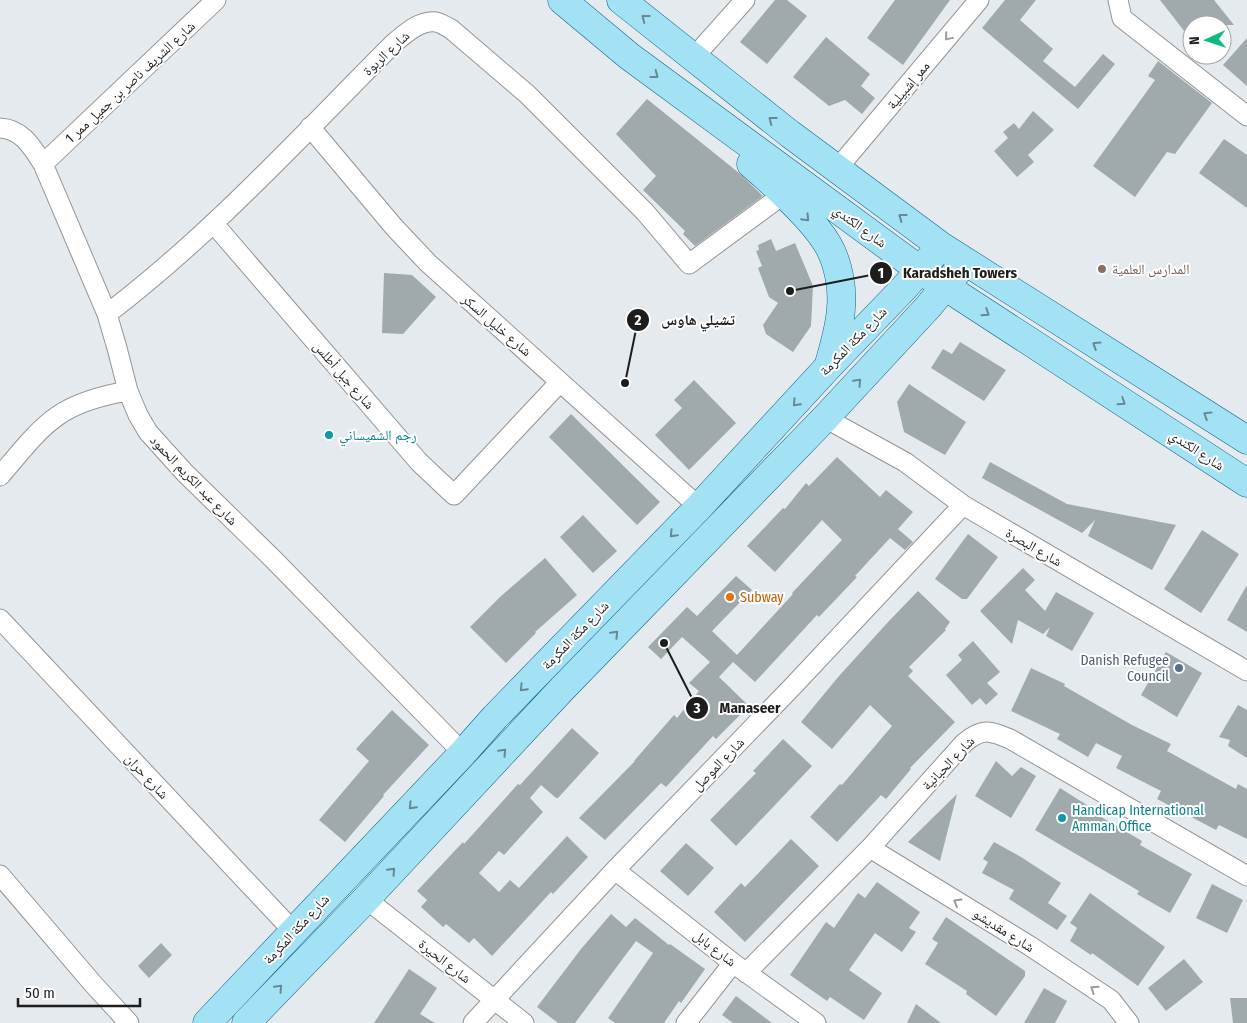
<svg xmlns="http://www.w3.org/2000/svg" width="1247" height="1023" font-family="'Fira Sans Condensed','Noto Naskh Arabic',sans-serif">
<rect width="100%" height="100%" fill="#e4eaee"/>
<!-- building -->
<path fill="#a0aaac" d="M775,0H787L807,16L767,64L740,42Z
M895,0H950L903,65L867,38Z
M1005,0H1036L1020,20L1053,49L1043,61L1075,87L1103,54L1115,64L1078,109L982,28Z
M1160,0H1214L1234,25H1192V41Z
M826,37L870,74L861,86L875,98L862,114L845,100L829,106L793,77Z
M1247,38V86L1223,65Z
M1158,61L1212,103L1175,154L1167,152L1135,197L1093,166L1155,80L1148,76Z
M647,99L739,173L763,196L695,246L683,234L685,231L643,190L656,176L616,134Z
M1033,111L1054,130L1028,155L1034,162L1017,177L994,151L1008,138L1003,132L1014,123L1019,129Z
M1224,139L1247,155V208L1199,173Z
M771,239L776,251L795,243L813,286L811,326L793,352L766,334L763,325L778,303L769,297L758,268L762,266L756,251L759,250L758,245Z
M384,273L412,275L436,297L403,334L382,333Z
M960,342L1006,370L984,401L931,368L943,349L952,354Z
M694,380L736,423L689,470L655,435L682,408L674,400Z
M909,384L966,422L945,455L904,432L897,402Z
M571,414L660,502L637,525L549,437Z
M837,457L880,497L886,490L913,512L898,529L913,542L905,550L890,538L855,576L857,577L819,617L817,615L755,682L733,662L719,677L749,706L716,739L713,736L666,787L661,783L605,840L579,818L635,761H634L674,715L677,718L699,691L689,683L710,662L682,637L661,659L648,647L687,607L697,616L736,576L752,590L712,631L737,655L793,594L792,593L842,540L822,520L775,572L747,546L783,508L785,509L806,483L809,486Z
M990,462L1067,504L1176,525L1152,570L1088,536L1095,520L1082,533L982,478Z
M583,515L617,551L593,573L560,537Z
M1202,530L1239,554L1201,613L1164,589Z
M968,534L998,557L967,599H962L935,579Z
M545,558L577,595L535,632L536,633L506,663L470,627L500,597Z
M1023,568L1035,580L1025,590L1045,611L1056,592L1094,613L1072,651L1046,636L1050,627L1043,634L1018,620L1012,644L980,611Z
M1247,585V632L1227,620Z
M918,591L950,622L945,629L946,630L909,667L913,671L908,676L955,722L910,768L911,769L886,799L881,795L837,842L810,817L840,784L842,785L892,726L870,705L832,749L801,722L839,676L889,621Z
M973,641L1000,672L987,683L998,694L986,705L980,698L972,705L946,675L962,660L958,655Z
M1166,652L1202,673L1177,717L1141,695Z
M1031,668L1065,684L1064,686L1132,725L1171,744L1167,751L1236,789L1238,784L1247,789V839L1219,825L1216,830L1157,799L1161,791L1116,768L1122,756L1096,743L1088,757L1057,739L1060,734L1011,711Z
M1238,705L1247,710V758L1228,746L1230,740L1219,737Z
M392,710L429,745L383,795L384,796L345,842L319,820L369,761L356,749Z
M572,728L599,753L558,798H556L541,785L530,798L543,812L504,855L499,851L479,873L499,892L510,880L519,888L567,836L588,857L553,894L551,892L492,956L474,938L469,943L446,924L443,927L421,907L427,900L417,891L463,842L464,844L518,784L520,785Z
M783,739L812,766L736,846L710,820L756,773L753,771Z
M996,761L1012,776L1021,767L1036,776L1011,818L975,796Z
M1060,788L1090,807L1089,810L1142,841L1140,845L1192,874L1170,913L1137,894L1139,891L1035,830Z
M957,794L940,861L908,842Z
M791,839L819,866L745,942L714,912L741,883L745,887Z
M994,842L1021,857L1061,883L1048,903L1067,916L1057,930L1009,899L1014,890L982,873L988,862L983,859Z
M686,843L714,868L688,896L660,871Z
M877,882L920,912L909,928L916,932L902,952L875,933L849,970L882,993L864,1020L830,997L827,1001L790,975L826,922L834,928L858,893L865,898Z
M1212,884L1243,900L1227,933L1196,918Z
M1090,893L1165,947L1138,986L1092,953L1091,955L1070,941L1077,928L1070,923Z
M611,914L626,927L635,918L669,945L670,944L705,969L681,1003L679,1001L664,1023H615L608,1018L653,953L636,941L575,1023H558L537,1007L581,949Z
M946,917L1025,971V976L996,1016L966,994L967,991L925,964L938,943L932,939Z
M161,943L172,955L149,978L138,966Z
M1184,959L1203,982L1166,1011L1148,988Z
M409,969L437,988L420,1014L435,1023H374Z
M1044,988L1067,1001L1055,1023H1024Z
M736,996L772,1023H733L722,1015Z
M1230,998H1247V1023H1233Z
M916,1004L941,1023H907Z"/>
<g fill="none" stroke-linecap="round" stroke-linejoin="round">
<!-- street casing -->
<g stroke="#949494" stroke-width="21">
<path id="street" d="M1118,0L1122,18L1247,116
M694,57L745,0
M310,127L394,227L428,263L699,507
M0,128C22,129 32,147 43,164L107,314L117,348L128,391L138,415L148,432L185,473L273,559L463,753
M43,164L216,0
M837,169L979,0
M214,224L419,462L454,495L560,382
M107,314C212,234 301,136 394,43C406,33 420,20 436,22C441,23 447,27 451,29L527,94L645,212L689,264L784,194
M825,418L905,462L963,505L1247,671
M0,476C44,424 57,403 128,391
M0,619L294,932
M870,848L1030,946L1111,1000L1129,1023
M615,870L733,963L816,1023
M0,875L94,985L129,1023
M366,899L524,1023
M746,973L870,848L964,743C982,728 989,730 1010,739L1247,876
M473,1023L615,870L794,685L963,505
M686,1023L733,963"/>
</g>
<!-- primary casing -->
<g stroke="#0d618a" stroke-width="29">
<path id="primary" d="M562,0L629,56L920,270L1247,483
M621,0L790,134L941,246L1247,440
M751,164C774,184 813,219 828,245C838,262 843,288 841,308C840,327 834,346 829,364
M207,1023L463,753L495,717L699,507L829,366L904,288L941,246
M246,1023L366,899L562,689L825,418L928,307L965,262"/>
</g>
<!-- street -->
<use href="#street" stroke="#fff" stroke-width="19"/>
<!-- primary -->
<use href="#primary" stroke="#a3e1f4" stroke-width="28"/>
</g>
<!-- one-way arrows -->
<defs><path id="oneway-chevron" d="M-2-3.5L2.5 0L-2 3.5" fill="none" stroke-width="1.6" stroke-linecap="round" stroke-linejoin="round" transform="scale(1.25)"/></defs>
<g stroke="#678993">
<use href="#oneway-chevron" transform="translate(645 18) rotate(-142)"/>
<use href="#oneway-chevron" transform="translate(655 75) rotate(37)"/>
<use href="#oneway-chevron" transform="translate(772 120) rotate(-142)"/>
<use href="#oneway-chevron" transform="translate(902 217) rotate(-143)"/>
<use href="#oneway-chevron" transform="translate(806 218) rotate(47)"/>
<use href="#oneway-chevron" transform="translate(986 313) rotate(33)"/>
<use href="#oneway-chevron" transform="translate(1096 345) rotate(-148)"/>
<use href="#oneway-chevron" transform="translate(858 382) rotate(-47)"/>
<use href="#oneway-chevron" transform="translate(1122 402) rotate(33)"/>
<use href="#oneway-chevron" transform="translate(796 403) rotate(133)"/>
<use href="#oneway-chevron" transform="translate(1207 415) rotate(-148)"/>
<use href="#oneway-chevron" transform="translate(673 534) rotate(134)"/>
<use href="#oneway-chevron" transform="translate(615 634) rotate(-46)"/>
<use href="#oneway-chevron" transform="translate(523 688) rotate(134)"/>
<use href="#oneway-chevron" transform="translate(503 752) rotate(-47)"/>
<use href="#oneway-chevron" transform="translate(412 806) rotate(134)"/>
<use href="#oneway-chevron" transform="translate(392 871) rotate(-47)"/>
<use href="#oneway-chevron" transform="translate(279 988) rotate(-47)"/>
</g>
<g stroke="#999">
<use href="#oneway-chevron" transform="translate(948 37) rotate(130)"/>
<use href="#oneway-chevron" transform="translate(957 902) rotate(-149)"/>
<use href="#oneway-chevron" transform="translate(1094 989) rotate(-146)"/>
</g>
<!-- markers -->
<circle fill="#8d6e63" stroke="#fff" stroke-width="2" cx="1102" cy="269" r="5"/>
<g fill="#0f9aa8" stroke="#fff" stroke-width="2">
<circle cx="329" cy="435" r="5"/>
<circle cx="1062" cy="818" r="5"/>
</g>
<circle fill="#e8710a" stroke="#fff" stroke-width="2" cx="730" cy="597" r="5"/>
<circle fill="#5c6f8a" stroke="#fff" stroke-width="2" cx="1179" cy="668" r="5"/>
<g text-anchor="middle" stroke-width="4" stroke-linejoin="round" paint-order="stroke">
<!-- street labels -->
<g font-size="14" fill="#1d1d1d" stroke="#fff">
<text transform="translate(386 53) rotate(-43)" y="5">شارع الربوة</text>
<text transform="translate(130 82) rotate(-43)" y="5">شارع الشريف ناصر بن جميل ممر 1</text>
<text transform="translate(908 85) rotate(-50)" y="5">ممر إشبيلية</text>
<text transform="translate(860 226) rotate(36)" y="5">شارع الكندي</text>
<text transform="translate(497 325) rotate(41)" y="5">شارع خليل السكر</text>
<text transform="translate(853 341) rotate(-46)" y="5">شارع مكة المكرمة</text>
<text transform="translate(344 375) rotate(49)" y="5">شارع جبل أطلس</text>
<text transform="translate(1197 450) rotate(33)" y="5">شارع الكندي</text>
<text transform="translate(194 480) rotate(46)" y="5">شارع عبد الكريم الحمود</text>
<text transform="translate(1034 547) rotate(30)" y="5">شارع البصرة</text>
<text transform="translate(575 635) rotate(-46)" y="5">شارع مكة المكرمة</text>
<text transform="translate(948 763) rotate(-46)" y="5">شارع الحبانية</text>
<text transform="translate(718 764) rotate(-46)" y="5">شارع الموصل</text>
<text transform="translate(147 776) rotate(47)" y="5">شارع حران</text>
<text transform="translate(296 929) rotate(-47)" y="5">شارع مكة المكرمة</text>
<text transform="translate(1004 930) rotate(32)" y="5">شارع مقديشو</text>
<text transform="translate(715 948) rotate(38)" y="5">شارع بابل</text>
<text transform="translate(445 961) rotate(38)" y="5">شارع الحيرة</text>
</g>
<!-- education labels -->
<g font-size="14" fill="#785e54" stroke="#fff" text-anchor="start">
<text x="1112" y="274">المدارس العلمية</text>
</g>
<!-- culture labels -->
<g font-size="14" fill="#0d838f" stroke="#fff" text-anchor="start">
<text x="339" y="440">رجم الشميساني</text>
<text x="1072" y="815">Handicap International<tspan x="1072" dy="16">Amman Office</tspan></text>
</g>
<!-- food labels -->
<g font-size="14" fill="#c56008" stroke="#fff" text-anchor="start">
<text x="740" y="602">Subway</text>
</g>
<!-- service labels -->
<g font-size="14" fill="#4e5e75" stroke="#fff" text-anchor="end">
<text x="1169" y="665">Danish Refugee<tspan x="1169" dy="16">Council</tspan></text>
</g>
</g>
<!-- callouts -->
<path fill="none" stroke="#1d1d1d" stroke-width="2" d="M790 291L881 273M625 383L638 320M664 643L697 708"/>
<g fill="#1d1d1d" stroke="#fff" stroke-width="2">
<circle cx="790" cy="291" r="5"/>
<circle cx="625" cy="383" r="5"/>
<circle cx="664" cy="643" r="5"/>
<circle cx="881" cy="273" r="12"/>
<circle cx="638" cy="320" r="12"/>
<circle cx="697" cy="708" r="12"/>
</g>
<g font-size="15" text-anchor="middle" font-weight="bold" fill="#fff">
<text x="881" y="278">1</text>
<text x="638" y="325">2</text>
<text x="697" y="713">3</text>
</g>
<g font-size="15" text-anchor="middle" font-weight="bold" fill="#1d1d1d" stroke="#fff" stroke-width="4" stroke-linejoin="round" paint-order="stroke">
<text x="960" y="278">Karadsheh Towers</text>
<text x="698" y="325">تشيلي هاوس</text>
<text x="750" y="713">Manaseer</text>
</g>
<!-- north arrow -->
<g transform="translate(1207 40) rotate(267)"><circle r="24" fill="#ffffff" stroke="#a5a5a5"/>
<path d="M0-4L9 19L0 12L-9 19Z" fill="#11b980"/>
<text y="-8" font-size="14" font-weight="bold" text-anchor="middle" fill="#1d1d1d">N</text>
</g>
<!-- scale -->
<path d="M18 998v8h122v-8" fill="none" stroke="#1d1d1d" stroke-width="2.5"/>
<text x="25" y="998" font-size="15" fill="#1d1d1d" stroke="#ffffff" stroke-width="4" paint-order="stroke">50 m</text>
</svg>
